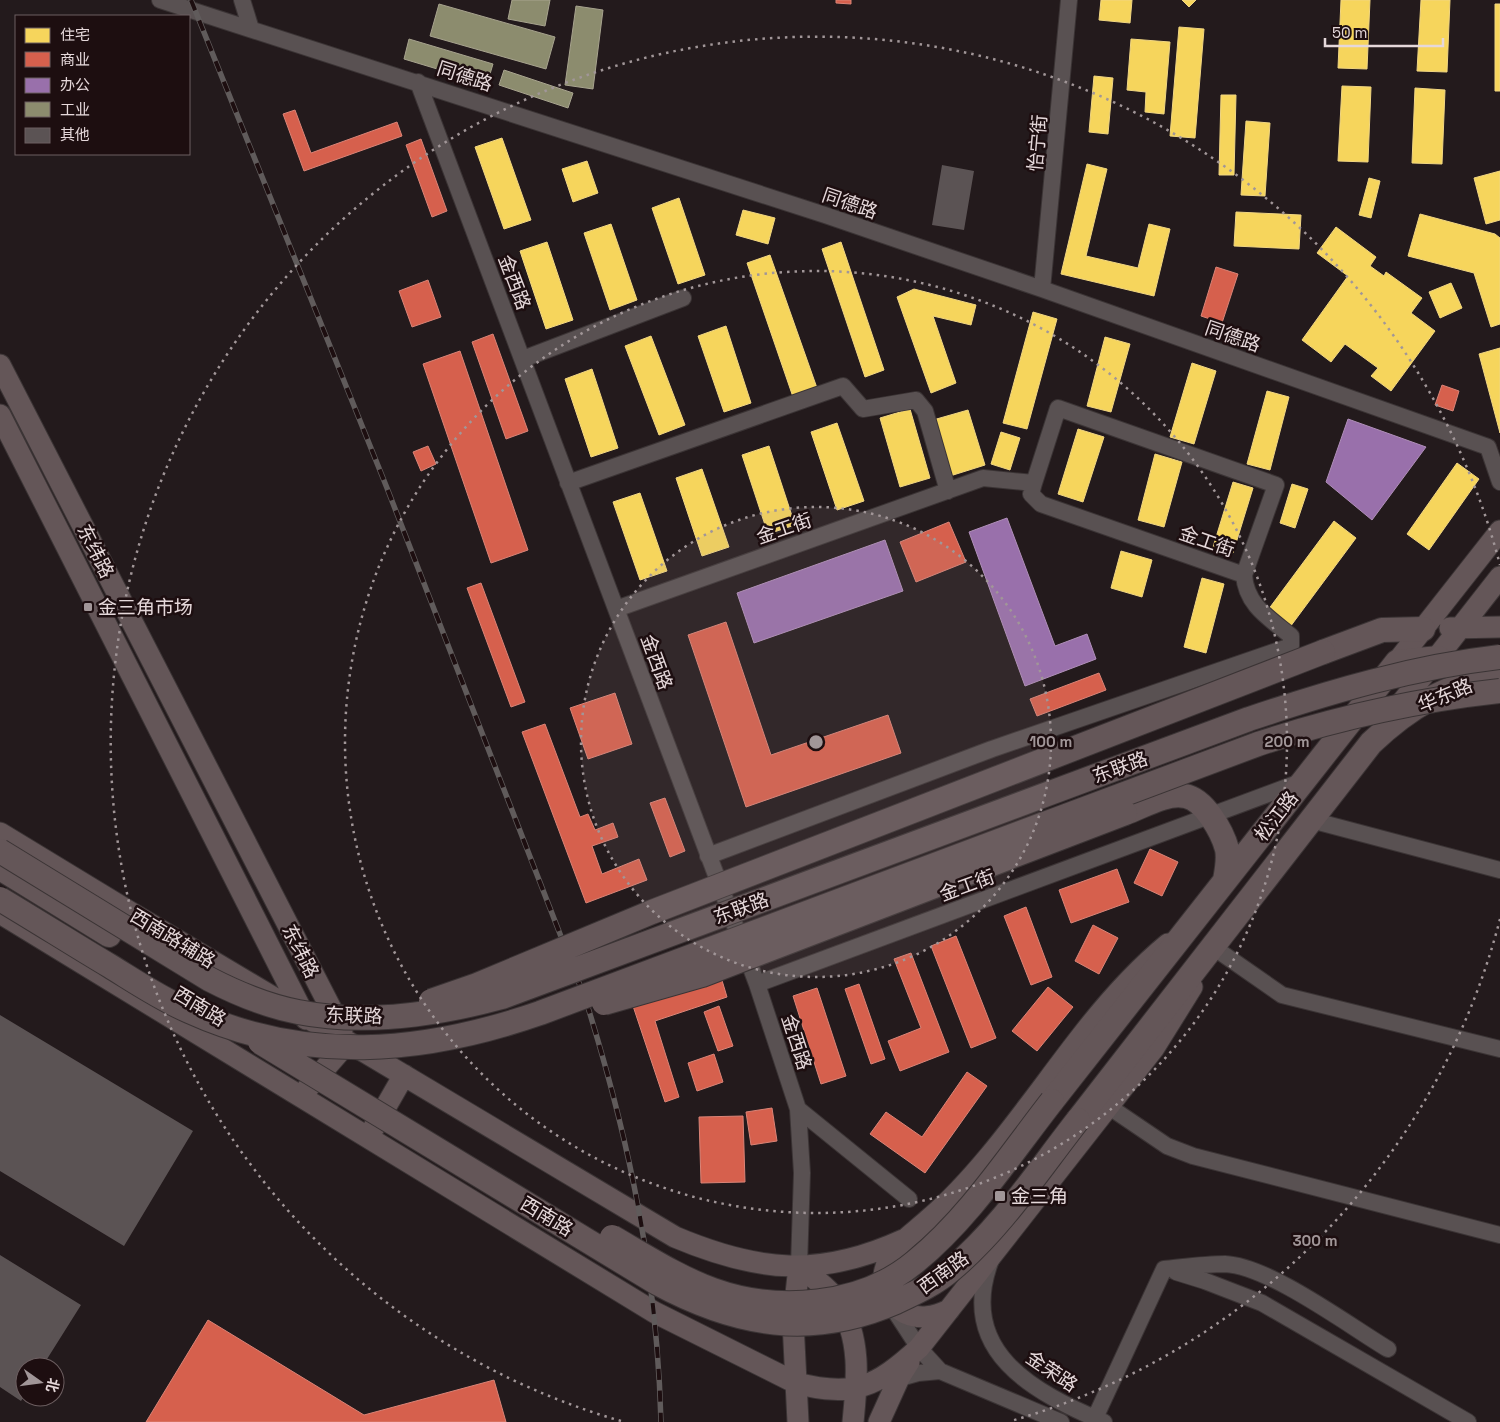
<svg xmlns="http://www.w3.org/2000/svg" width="1500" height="1422" font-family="'Space Grotesk','Noto Sans SC',sans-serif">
<rect width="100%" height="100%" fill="#231a1c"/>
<!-- homes -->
<path fill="#f6d55c" stroke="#f1d682" d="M1101,0H1132L1130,23L1099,20Z
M1182,0H1196L1189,7Z
M1341,0H1370L1367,69L1338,68Z
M1421,0H1450L1447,72L1417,71Z
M1495,4H1500V91H1495Z
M1179,27L1204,29L1195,138L1170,136Z
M1131,39L1170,42L1164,114L1145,112L1146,92L1127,90Z
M1094,76L1113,78L1108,134L1089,132Z
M1342,86L1371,87L1368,162L1338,161Z
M1415,88L1445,90L1442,164L1412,163Z
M1221,95H1236L1234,175H1219Z
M1246,121L1270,123L1265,196L1241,195Z
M502,138L531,220L504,229L475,147Z
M587,161L598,193L573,202L562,169Z
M1087,164L1107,169L1086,256L1138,268L1149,224L1170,229L1154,296L1061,274Z
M1500,171V220L1486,224L1474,178Z
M1369,178L1380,181L1371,218L1359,215Z
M679,198L705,275L678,284L652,208Z
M743,210L775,218L768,244L736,235Z
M1236,212L1301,215L1299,249L1234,246Z
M1420,214L1495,234L1500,238V324L1491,327L1474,273L1408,256Z
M611,224L637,300L610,310L584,233Z
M1336,227L1376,257L1370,266L1384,276L1386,272L1422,298L1411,313L1435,331L1391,391L1371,376L1378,368L1345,344L1331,362L1302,340L1348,276L1317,253Z
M547,242L573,320L546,329L520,251Z
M841,242L884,370L865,377L822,249Z
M770,255L817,388L793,397L747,263Z
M1451,283L1462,308L1440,318L1429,292Z
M914,289L976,305L971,325L933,316L956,383L931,393L897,297Z
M1033,312L1057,319L1027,429L1003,423Z
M726,326L751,403L724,412L698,336Z
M651,336L685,425L659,435L625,346Z
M1105,337L1130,344L1111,412L1087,406Z
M1500,348V433L1479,354Z
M1192,363L1216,371L1194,444L1170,437Z
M592,369L618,448L591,457L565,379Z
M1267,391L1289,397L1270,470L1247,464Z
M910,409L930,478L900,487L880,418Z
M968,410L985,465L950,476L933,420Z
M837,423L864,501L837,510L811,432Z
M1078,429L1104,437L1083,502L1058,494Z
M1001,432L1020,438L1010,470L991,464Z
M769,446L795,525L768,534L742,455Z
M1155,454L1182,462L1164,527L1138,520Z
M1457,463L1479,479L1429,550L1407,534Z
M702,469L729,547L702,556L676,478Z
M1233,482L1253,488L1233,553L1213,547Z
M1292,484L1308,489L1295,528L1280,523Z
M640,493L667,571L640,580L613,502Z
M1334,521L1356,538L1290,627L1268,610Z
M1121,551L1152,560L1142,597L1111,588Z
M1202,578L1224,584L1206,653L1184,647Z"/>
<!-- shops -->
<path fill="#d6604d" stroke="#da8477" d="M836,0H851V4L836,3Z
M295,110L311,153L397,122L402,136L304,171L283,114Z
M421,139L447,211L432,217L406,145Z
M1216,267L1238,274L1222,323L1201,316Z
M428,280L441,317L412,327L399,291Z
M493,334L528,431L506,439L472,342Z
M460,351L528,550L491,563L423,364Z
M1442,385L1459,391L1453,411L1435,405Z
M428,446L436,464L421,471L413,452Z
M949,522L966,562L916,582L900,542Z
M481,583L525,702L511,707L467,588Z
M726,622L771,755L888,715L901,753L746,807L688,635Z
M1099,673L1106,690L1037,716L1030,699Z
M615,693L632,744L588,759L570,708Z
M545,724L580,817L588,814L595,830L613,823L618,837L592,846L602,874L639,859L647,880L586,903L522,732Z
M665,798L685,851L670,857L650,803Z
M1150,849L1178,862L1162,896L1134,883Z
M1117,869L1129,902L1071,923L1059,890Z
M1026,907L1052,977L1031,985L1004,916Z
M1093,925L1118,938L1099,974L1075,961Z
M956,936L996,1038L971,1048L931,946Z
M911,953L949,1052L900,1071L888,1041L921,1028L894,959Z
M721,977L727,997L655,1021L679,1097L665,1102L633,1006Z
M859,984L885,1059L871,1064L845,989Z
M1048,987L1073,1007L1037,1051L1012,1031Z
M817,988L846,1076L821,1084L793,996Z
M719,1006L733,1046L718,1051L704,1012Z
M714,1054L723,1082L697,1091L688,1063Z
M967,1072L987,1086L925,1173L870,1134L886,1112L922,1137Z
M772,1108L777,1141L751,1145L746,1112Z
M743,1116L745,1182L701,1183L699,1117Z
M208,1320L364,1415L494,1380L506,1422H146Z"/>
<!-- offices -->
<path fill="#9970ab" stroke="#b08fb9" d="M1348,419L1426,447L1372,520L1326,482Z
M1007,518L1055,646L1087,634L1096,659L1025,686L969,532Z
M885,540L903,591L754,643L737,593Z"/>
<!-- industry -->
<path fill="#8c8c6e" stroke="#a7a38e" d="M512,0H550L545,26L508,19Z
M439,4L555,37L546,69L430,36Z
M576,6L603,10L593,89L565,85Z
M409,39L493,64L487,84L404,59Z
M504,70L573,93L568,108L499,85Z"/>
<!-- building -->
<path fill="#5b5354" d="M942,165L974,171L964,230L932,225Z
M0,1015L193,1131L124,1246L0,1171Z
M0,1255L81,1305L42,1367H25V1395L21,1401L0,1387Z"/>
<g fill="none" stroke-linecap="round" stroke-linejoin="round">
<!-- minor casing -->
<g stroke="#3b3435" stroke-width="18">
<path id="minor" d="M160,0L825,215L1042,289L1488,447L1500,482
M242,0L251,29
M418,82L757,984L798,1109L802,1173L799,1266
M1042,289L1069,0
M523,359L683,298
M568,483L843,386L863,409L916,400L925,411L948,491
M1034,483L1058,408L1276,485L1244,575
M616,609L983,478L1034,483L1031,494L1041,504L1244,575C1246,605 1269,618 1291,636V646L992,749L708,856
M1311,820L1500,870
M1213,947L1282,995L1500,1049
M757,984L1303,781
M1108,1106L1167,1146L1193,1156L1500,1235
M798,1109L909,1199
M991,1260C956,1351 1033,1392 1104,1422
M1176,1272L1205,1281L1262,1303L1468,1422
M891,1305L919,1348L940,1371L1061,1422
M893,1380L918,1373L940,1371
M1095,1418L1164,1269C1184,1267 1205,1264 1225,1264C1269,1266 1348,1325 1388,1349"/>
</g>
<!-- major casing -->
<g stroke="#3b3435" stroke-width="23">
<path id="major" d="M0,365L342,1030
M0,415L306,1019
M1450,628L1500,627
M1397,662L1500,531
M1392,715L1500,577
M0,833L125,909L675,1237C758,1272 820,1278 903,1240
M0,913L654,1312L796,1383C854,1398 876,1387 919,1348L1154,1048L1192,987
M307,1089L348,1042
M373,1129L404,1075
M799,1266C812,1277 829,1288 838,1302C862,1338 857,1382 853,1422
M949,1310C934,1317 920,1320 905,1313C888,1304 880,1289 885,1270C890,1247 913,1234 929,1219C985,1171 1034,1097 1080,1038C1107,1003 1134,972 1168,944
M798,1422L793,1322L799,1266
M879,1422L899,1378L909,1362"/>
</g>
<!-- highway casing -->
<g stroke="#3b3435" stroke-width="26">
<path id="highway" d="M1323,652L1382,630L1423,629
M1125,813C1142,807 1166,792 1185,796C1204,799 1222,831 1227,849C1229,859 1227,870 1225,880
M0,868L109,935
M1052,1101L1397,662L1439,658
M1078,1120L1371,743C1409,707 1447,684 1500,675"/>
</g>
<!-- minor -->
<use href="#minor" stroke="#595152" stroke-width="16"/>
<!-- major -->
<use href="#major" stroke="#645658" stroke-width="21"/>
<!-- highway -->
<use href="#highway" stroke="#645658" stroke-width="24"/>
<!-- rail casing -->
<g stroke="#605b5b" stroke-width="5.5">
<path id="rail" d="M191,0L387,488L586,1001C630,1142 657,1274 661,1422"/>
</g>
<!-- rail -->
<use href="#rail" stroke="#1d0e10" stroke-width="4" stroke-dasharray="11" stroke-linecap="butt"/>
<!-- highway-bridge casing -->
<g stroke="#3b3435" stroke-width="26" stroke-linecap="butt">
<path id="highway-bridge" d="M0,851L209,979C238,994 267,1006 298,1012C364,1025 439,1014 502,997L1249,719C1332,691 1414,667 1500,657
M0,899C37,921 73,944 110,966C136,982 161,999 189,1011C306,1064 422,1054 540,1013L1258,744C1337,718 1417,700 1500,691
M431,1001L477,985L652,912L1323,652
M604,1003L702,975L1125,813
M260,1042L657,1283C737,1326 811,1339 896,1302C915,1293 935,1284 951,1270C1001,1228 1038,1171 1078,1120
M612,1237C645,1256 677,1277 713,1290C777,1313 861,1307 915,1262C969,1218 1009,1156 1052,1101"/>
</g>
<!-- highway-bridge -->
<use href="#highway-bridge" stroke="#645658" stroke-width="24"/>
</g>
<!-- distance rings -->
<circle cx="816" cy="742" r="235" fill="#a19698" fill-opacity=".12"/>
<g fill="none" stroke="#a19698" stroke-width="2.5" stroke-dasharray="2.5 5">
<circle cx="816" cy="742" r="235"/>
<circle cx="816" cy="742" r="471"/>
<path d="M1500 919A706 706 0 0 1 1011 1421M621 1421A706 706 0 1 1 1500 565"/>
</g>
<!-- markers -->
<g fill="#a19698" stroke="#1d0e10" stroke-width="2">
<rect x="83" y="602" width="10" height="10" rx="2.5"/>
<rect x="994" y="1190" width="12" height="12" rx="2.5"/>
</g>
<g text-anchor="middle" stroke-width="5" stroke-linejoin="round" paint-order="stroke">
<!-- street labels -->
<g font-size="19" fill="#e5d8da" stroke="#1d0e10">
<text transform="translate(465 76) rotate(18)" y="7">同德路</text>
<text transform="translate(1037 143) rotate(-85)" y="7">怡宁街</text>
<text transform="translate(850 203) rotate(19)" y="7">同德路</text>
<text transform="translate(515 282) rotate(69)" y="7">金西路</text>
<text transform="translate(1233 336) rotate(19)" y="7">同德路</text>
<text transform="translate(784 528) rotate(-19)" y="7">金工街</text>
<text transform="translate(1207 541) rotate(19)" y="7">金工街</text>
<text transform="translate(96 551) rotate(63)" y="7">东纬路</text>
<text transform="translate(657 662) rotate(70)" y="7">金西路</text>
<text transform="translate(1445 695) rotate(-23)" y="7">华东路</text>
<text transform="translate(1120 767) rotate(-20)" y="7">东联路</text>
<text transform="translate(1276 816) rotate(-52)" y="7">松江路</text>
<text transform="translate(967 885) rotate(-20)" y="7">金工街</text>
<text transform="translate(741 908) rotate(-20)" y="7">东联路</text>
<text transform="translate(173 938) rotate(31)" y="7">西南路辅路</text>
<text transform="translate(301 951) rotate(63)" y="7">东纬路</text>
<text transform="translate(200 1006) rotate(31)" y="7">西南路</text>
<text transform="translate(354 1015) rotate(2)" y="7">东联路</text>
<text transform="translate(797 1042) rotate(72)" y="7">金西路</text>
<text transform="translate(547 1216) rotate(31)" y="7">西南路</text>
<text transform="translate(943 1272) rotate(-36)" y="7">西南路</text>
<text transform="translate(1052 1371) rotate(34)" y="7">金荣路</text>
</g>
<!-- poi labels -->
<g font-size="19" fill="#e5d8da" stroke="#1d0e10" text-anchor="start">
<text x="98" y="614">金三角市场</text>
<text x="1011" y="1203">金三角</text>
</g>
</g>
<circle cx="816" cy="742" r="8" fill="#a19698" stroke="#1d0e10" stroke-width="2.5"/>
<g font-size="15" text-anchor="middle" font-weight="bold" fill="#a19698" stroke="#1d0e10" stroke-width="5" stroke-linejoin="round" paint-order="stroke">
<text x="1051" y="747">100 m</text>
<text x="1287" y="747">200 m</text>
<text x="1315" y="1246">300 m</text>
</g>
<!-- legend -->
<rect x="15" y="15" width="175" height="140" fill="#1d0e10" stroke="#6d5f61"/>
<rect x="25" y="28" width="25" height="15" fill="#f6d55c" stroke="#6d5f61"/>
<text x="60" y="40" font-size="15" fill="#e5d8da">住宅</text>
<rect x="25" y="52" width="25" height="15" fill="#d6604d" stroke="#6d5f61"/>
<text x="60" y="65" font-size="15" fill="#e5d8da">商业</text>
<rect x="25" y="78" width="25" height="15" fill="#9970ab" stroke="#6d5f61"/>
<text x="60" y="90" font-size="15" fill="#e5d8da">办公</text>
<rect x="25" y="102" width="25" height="15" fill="#8c8c6e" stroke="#6d5f61"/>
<text x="60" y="115" font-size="15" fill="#e5d8da">工业</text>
<rect x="25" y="128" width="25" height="15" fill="#5b5354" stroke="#6d5f61"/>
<text x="60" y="140" font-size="15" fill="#e5d8da">其他</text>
<!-- north arrow -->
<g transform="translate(40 1382) rotate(104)"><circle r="24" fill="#1d0e10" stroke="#6d5f61"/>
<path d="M0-4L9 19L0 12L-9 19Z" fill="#a19698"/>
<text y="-8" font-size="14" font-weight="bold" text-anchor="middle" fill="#e5d8da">北</text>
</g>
<!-- scale -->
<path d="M1325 38v8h118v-8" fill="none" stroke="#e5d8da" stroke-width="2.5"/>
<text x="1332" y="38" font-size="15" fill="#e5d8da" stroke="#1d0e10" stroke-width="4" paint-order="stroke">50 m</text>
</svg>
